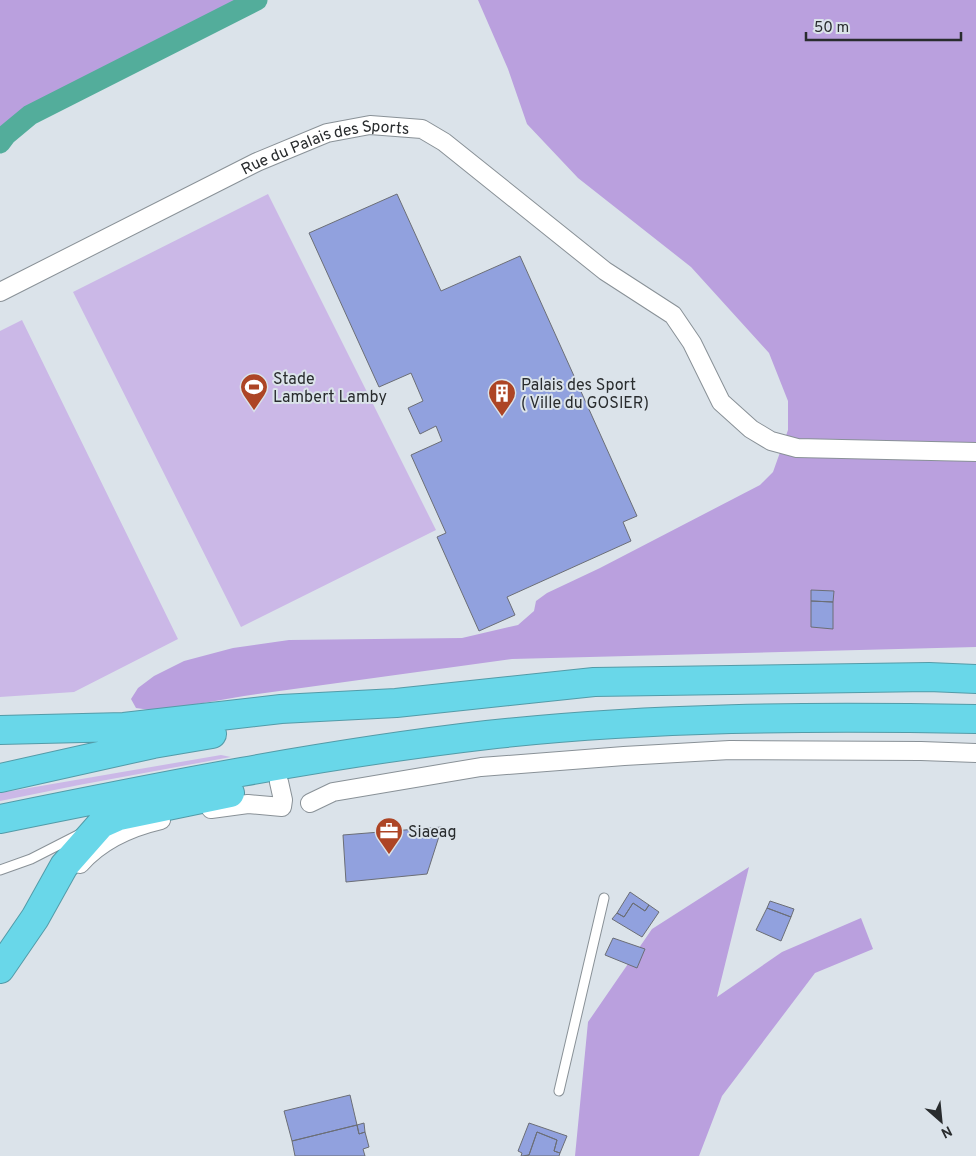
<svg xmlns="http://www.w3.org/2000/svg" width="976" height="1156" font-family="Overpass,sans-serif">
<rect width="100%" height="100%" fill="#dbe3ea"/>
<!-- green -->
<path fill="#cbb8e7" d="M268,194L436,530L241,627L73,292Z
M22,320L178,639L74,692L0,697V331Z
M221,755L231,757L79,785L0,801V793Z"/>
<!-- forest -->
<path fill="#baa0de" d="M0,0H252L13,119L0,128Z
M478,0H976V647L512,659L244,696L157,711L136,708L131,699L138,688L154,676L184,661L233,648L289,640L462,638L518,625L534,611L536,601L547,593L600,568L760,485L773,472L788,430V401L769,353L691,267L578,178L527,124L508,69Z
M749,867L717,997L782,952L861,918L873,949L815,973L722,1096L699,1156H575L588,1022L652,929Z"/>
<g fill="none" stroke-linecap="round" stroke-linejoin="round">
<!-- canal -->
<path stroke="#53ad9b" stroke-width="21" d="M0,143L6,135L30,115L257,0"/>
</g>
<!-- building -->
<path fill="#91a1de" stroke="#6b6e76" d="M397,194L441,291L520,256L637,516L623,522L631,541L507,597L515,615L479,631L437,537L446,533L411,455L442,441L436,426L420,434L408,408L423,401L411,373L379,387L309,233Z
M811,590L834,591L833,602L811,601Z
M811,601L833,602V629L811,627Z
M442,827L427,874L346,882L343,835Z
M630,892L649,905L645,911L633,903L624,917L617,913Z
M770,901L794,909L791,917L767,908Z
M633,903L645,911L649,905L659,912L642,937L612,919L617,913L624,917Z
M767,908L791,917L781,941L756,930Z
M613,938L645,949L637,968L605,955Z
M350,1095L357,1125L292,1141L284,1111Z
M364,1123L365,1132L359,1134L357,1125Z
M529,1123L567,1136L560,1153L554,1151L557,1140L537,1132L529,1155L521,1156L522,1153L518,1151Z
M357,1125L359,1134L365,1132L369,1147L363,1149L365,1156H295L292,1141Z
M537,1132L557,1140L554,1151L560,1153L559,1156H525L529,1155Z"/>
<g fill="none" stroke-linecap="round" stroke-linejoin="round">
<!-- lane casing -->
<g stroke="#899197" stroke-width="11">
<path id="lane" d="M0,870L31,859L80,834
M559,1091L604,898"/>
</g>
<!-- street casing -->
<g stroke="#899197" stroke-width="20">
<g id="street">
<path id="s1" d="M0,292L257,162L327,133L370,125L422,129L444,142L605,271L673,315L692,343L721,402L751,429L771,441L797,448L976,452"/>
<path d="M310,803L333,792L481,767L624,756L730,750L921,751L976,753"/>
<path d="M211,809L248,804L282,807L283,800L279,782"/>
<path d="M80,864C101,840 131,827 161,820"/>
</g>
</g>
<!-- highway casing -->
<g stroke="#539ba8" stroke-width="30">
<path id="highway" d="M0,730L124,727L281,709L396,703L594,682L929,677L976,679
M0,778L153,744L212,734
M0,819C162,786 323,754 487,735C649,717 813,716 976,719
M0,969L35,918L64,866L101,824L119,816L230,793"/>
</g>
<!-- lane -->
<use href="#lane" stroke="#fff" stroke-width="9"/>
<!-- street -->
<use href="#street" stroke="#fff" stroke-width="18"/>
<!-- highway -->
<use href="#highway" stroke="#69d7e9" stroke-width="28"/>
</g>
<!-- icons -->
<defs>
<g id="stadium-pin" transform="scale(1.4375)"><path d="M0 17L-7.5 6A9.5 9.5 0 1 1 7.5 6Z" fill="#ad4525" stroke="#dbe3ea"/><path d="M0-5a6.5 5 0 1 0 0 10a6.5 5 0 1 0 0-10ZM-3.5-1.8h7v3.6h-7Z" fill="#fff"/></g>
<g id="building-pin" transform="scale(1.4375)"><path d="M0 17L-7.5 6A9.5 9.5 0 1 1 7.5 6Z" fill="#ad4525" stroke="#dbe3ea"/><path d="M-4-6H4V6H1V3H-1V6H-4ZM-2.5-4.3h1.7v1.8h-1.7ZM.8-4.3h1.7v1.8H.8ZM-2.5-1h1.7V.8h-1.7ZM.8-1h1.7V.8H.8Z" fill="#fff"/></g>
<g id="office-pin" transform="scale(1.4375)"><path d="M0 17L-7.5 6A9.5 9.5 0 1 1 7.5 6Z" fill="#ad4525" stroke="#dbe3ea"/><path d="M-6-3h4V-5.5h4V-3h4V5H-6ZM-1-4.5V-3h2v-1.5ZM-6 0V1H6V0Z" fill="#fff"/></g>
</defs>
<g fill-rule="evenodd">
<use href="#stadium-pin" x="254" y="387"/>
<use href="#building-pin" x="502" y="393"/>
<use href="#office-pin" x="389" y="831"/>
</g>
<g text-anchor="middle" stroke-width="4" stroke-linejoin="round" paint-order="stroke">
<!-- street labels -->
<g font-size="16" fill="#292c2e" stroke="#dbe3ea">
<text dy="6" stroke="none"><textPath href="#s1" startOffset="359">Rue du Palais des Sports</textPath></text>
</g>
<!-- poi labels -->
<g font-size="16" fill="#292c2e" stroke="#dbe3ea" text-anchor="start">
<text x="273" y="384">Stade<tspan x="273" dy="18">Lambert Lamby</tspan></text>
<text x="521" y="390">Palais des Sport<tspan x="521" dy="18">( Ville du GOSIER)</tspan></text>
<text x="408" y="837">Siaeag</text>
</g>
</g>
<!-- north arrow -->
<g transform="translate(941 1121) rotate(153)" stroke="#dbe3ea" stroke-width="4" paint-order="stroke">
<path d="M0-4L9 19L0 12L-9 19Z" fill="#292c2e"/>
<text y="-8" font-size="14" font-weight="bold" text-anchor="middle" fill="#292c2e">N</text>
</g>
<!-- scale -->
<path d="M806 32v8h155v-8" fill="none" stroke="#292c2e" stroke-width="2.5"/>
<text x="814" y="32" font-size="15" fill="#292c2e" stroke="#dbe3ea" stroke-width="4" paint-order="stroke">50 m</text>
</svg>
